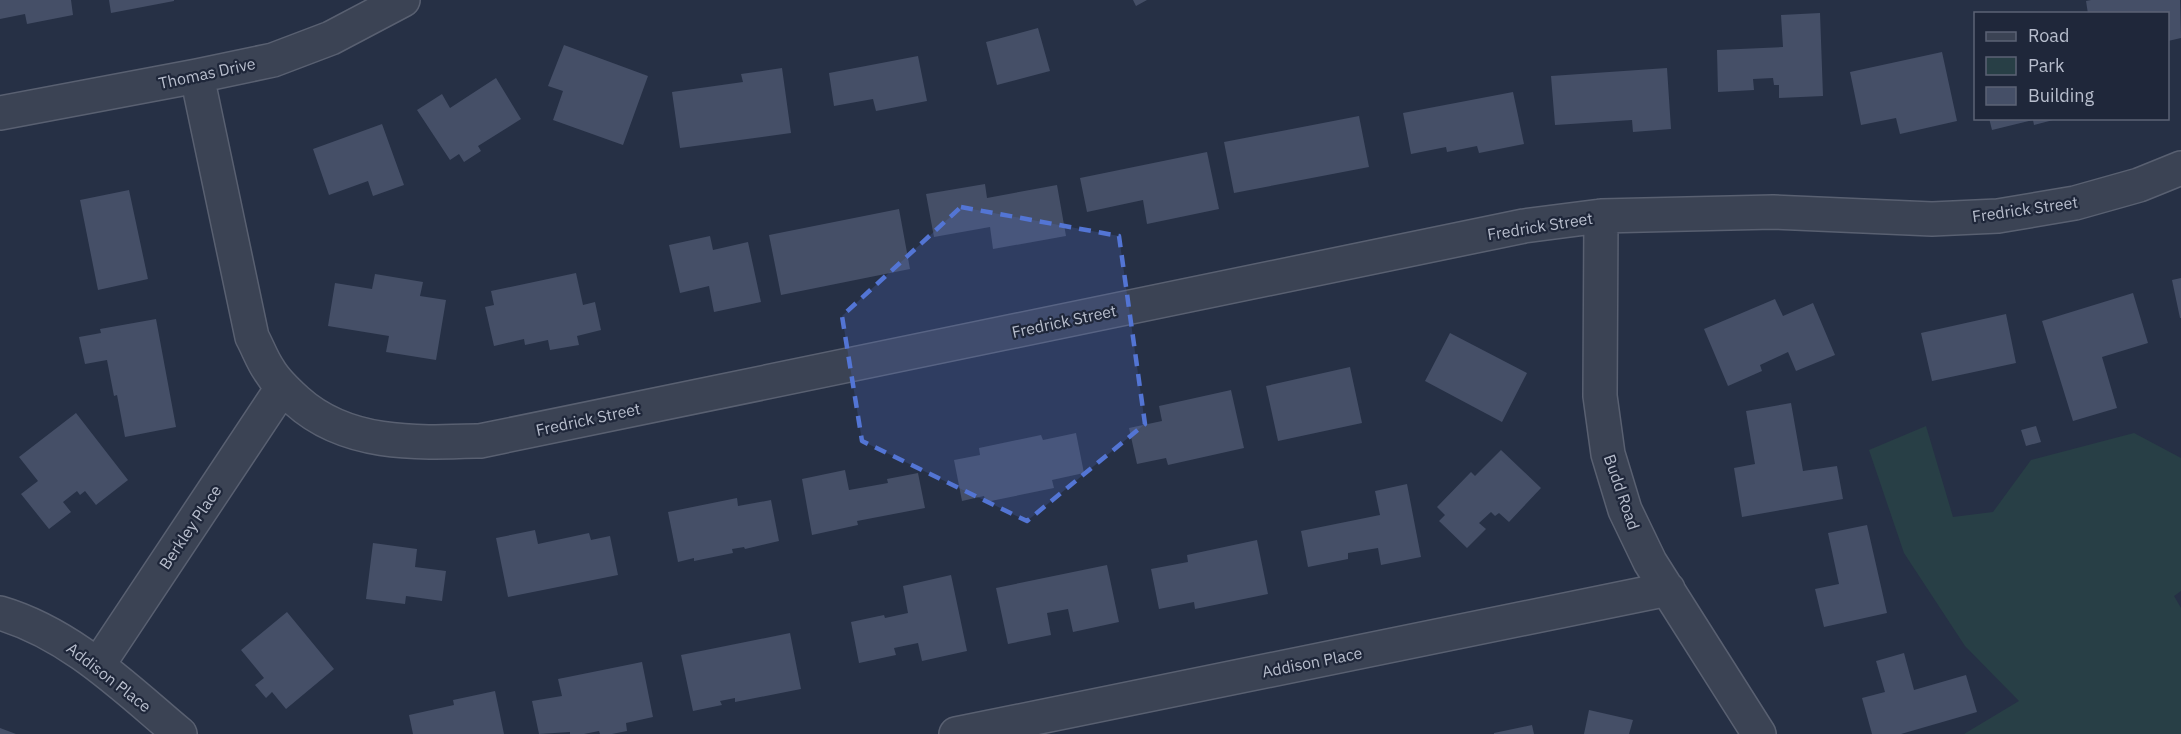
<svg xmlns="http://www.w3.org/2000/svg" width="2181" height="734" font-family="'IBM Plex Sans',sans-serif">
<rect width="100%" height="100%" fill="#263045"/>
<!-- green -->
<path fill="#283f46" d="M1926,426L1953,517L1993,512L2031,460L2134,433L2181,458V591L2174,596L2181,608V734H1964L2019,701L1965,646L1904,553L1869,450Z"/>
<!-- building -->
<path fill="#454f67" d="M0,0H71L73,15L27,24L25,14L0,19Z
M109,0H174V1L111,13Z
M1133,0H1147L1136,6Z
M2091,0H2180L2181,38L2168,41V14H2088L2086,1Z
M1820,13L1823,96L1779,98V85H1774L1773,78L1753,79L1754,90L1718,92L1717,50L1783,47L1781,15Z
M1038,28L1050,71L997,85L986,42Z
M564,45L648,76L623,145L553,120L563,91L548,86Z
M1942,52L1957,121L1900,134L1896,118L1861,125L1850,72Z
M918,56L927,101L876,111L873,99L834,106L829,73Z
M782,68L791,133L680,148L672,92L743,82L741,74Z
M1667,68L1671,129L1633,132L1632,120L1555,125L1551,76Z
M496,78L521,119L478,146L481,151L464,162L459,154L450,160L417,110L442,94L450,108Z
M1513,92L1524,144L1479,153L1477,146L1447,152L1446,147L1411,154L1403,113Z
M1359,116L1369,167L1234,193L1224,142Z
M1989,118H2057V119L2034,125L2033,120L1992,130Z
M382,124L404,185L373,196L368,181L329,195L313,149Z
M1207,152L1219,209L1147,224L1143,200L1087,212L1080,178Z
M985,184L987,198L1057,185L1066,236L993,249L990,227L934,237L926,194Z
M129,190L148,279L98,290L80,200Z
M899,209L910,269L781,295L769,235Z
M710,236L713,250L748,242L761,302L714,312L709,286L680,293L669,245Z
M576,273L583,305L595,302L601,330L577,336L579,345L550,350L548,340L525,345L524,339L494,346L485,307L494,305L491,291Z
M375,274L423,282L420,296L446,300L436,360L386,352L389,336L328,326L335,283L372,289Z
M2181,278V318H2180L2172,280Z
M2133,293L2148,343L2102,357L2117,408L2073,421L2042,321Z
M1775,299L1783,316L1813,303L1835,355L1796,371L1788,352L1760,365L1762,371L1728,386L1704,329Z
M2006,314L2016,363L1932,381L1921,333Z
M156,319L176,427L125,437L117,395L114,396L107,360L85,364L79,337L101,333L100,329Z
M1450,333L1527,373L1502,422L1425,381Z
M1350,367L1362,423L1278,441L1266,386Z
M1231,390L1244,448L1168,465L1166,458L1137,464L1129,428L1162,421L1159,406Z
M1791,403L1803,471L1837,466L1843,499L1742,517L1734,468L1755,464L1746,411Z
M76,413L128,480L96,505L85,491L80,495L77,491L63,502L71,512L49,529L21,494L38,481L19,457Z
M2036,426L2041,442L2026,446L2021,430Z
M1076,433L1084,473L1052,480L1054,488L986,502L984,496L962,501L954,460L980,455L979,448L1041,435L1043,440Z
M1501,450L1541,488L1509,522L1499,513L1495,516L1491,512L1479,523L1486,529L1467,548L1439,521L1445,515L1437,507L1471,472L1475,476Z
M845,470L849,490L888,483L887,479L918,473L925,508L857,521L858,525L812,535L802,479Z
M1407,484L1421,557L1381,565L1378,548L1348,553V559L1308,567L1301,531L1380,515L1375,491Z
M737,498L738,506L771,500L779,541L745,549L744,547L732,549L733,553L694,561V558L678,562L668,512Z
M1867,525L1887,613L1824,627L1815,589L1839,584L1828,533Z
M535,530L538,544L589,533L591,540L610,536L618,575L508,597L496,538Z
M1257,540L1268,594L1195,609L1194,602L1159,609L1151,569L1188,562L1187,555Z
M373,543L417,549L415,567L446,571L442,601L406,596L405,604L366,599Z
M1107,565L1119,622L1073,632L1068,609L1047,613L1051,635L1008,644L996,588Z
M951,575L967,651L922,661L918,643L894,648L896,655L859,663L851,622L884,615L885,618L908,613L903,586Z
M287,612L334,669L286,709L272,692L266,698L255,685L264,678L241,650Z
M790,633L801,689L735,702V698L720,701L722,705L693,711L681,655Z
M1904,653L1914,690L1966,675L1977,712L1901,734H1872L1862,698L1885,692L1876,661Z
M642,662L653,717L626,723L627,731L612,734H600L599,731L584,734H570V732L539,734L532,701L562,696L558,679Z
M495,691L504,734H413L409,715L454,705L453,700Z
M1589,710L1633,720L1629,734H1584Z
M1532,725L1534,734H1494V733Z
M0,728L16,734H0Z"/>
<g fill="none" stroke-linecap="round" stroke-linejoin="round">
<!-- minor casing -->
<g stroke="#596071" stroke-width="36">
<path id="minor" d="M197,76L252,337C258,348 262,360 269,370C276,382 286,391 297,401C347,446 416,443 480,441L1524,226L1601,216L1773,212L1932,219L1998,216L2075,203L2139,185L2181,168
M0,113L197,76L273,60L331,38L403,0
M1601,216L1600,396L1608,454L1625,510L1650,562L1759,734
M0,613C71,634 124,687 180,734
M98,665L282,388
M956,734L1668,589"/>
</g>
<!-- minor -->
<use href="#minor" stroke="#3b4354" stroke-width="33"/>
</g>
<!-- marked area -->
<path fill="#5375d4" fill-opacity="0.2" stroke="#5375d4" stroke-width="4.5" stroke-dasharray="12 8" stroke-linejoin="round" d="M961,207L1119,236L1145,424L1027,521L862,441L842,316Z"/>
<g text-anchor="middle" stroke-width="4.5" stroke-linejoin="round" paint-order="stroke">
<!-- street labels -->
<g font-size="16" fill="#b8becd" stroke="#1f273a">
<text transform="translate(207 73) rotate(-12)" y="6">Thomas Drive</text>
<text transform="translate(2025 209) rotate(-8)" y="6">Fredrick Street</text>
<text transform="translate(1540 226) rotate(-9)" y="6">Fredrick Street</text>
<text transform="translate(1064 321) rotate(-12)" y="6">Fredrick Street</text>
<text transform="translate(588 419) rotate(-12)" y="6">Fredrick Street</text>
<text transform="translate(1622 492) rotate(71)" y="6">Budd Road</text>
<text transform="translate(190 527) rotate(-56)" y="6">Berkley Place</text>
<text transform="translate(1312 662) rotate(-11)" y="6">Addison Place</text>
<text transform="translate(109 677) rotate(38)" y="6">Addison Place</text>
</g>
</g>
<!-- legend -->
<rect x="1974" y="12" width="195" height="108" fill="#1f273a" stroke="#5c6375" stroke-width="1.5"/>
<rect x="1986" y="32" width="30" height="9" fill="#3b4354" stroke="#5c6375" stroke-width="1.5"/>
<text x="2028" y="42" font-size="18" fill="#b8becd">Road</text>
<rect x="1986" y="57" width="30" height="18" fill="#283f46" stroke="#5c6375" stroke-width="1.5"/>
<text x="2028" y="72" font-size="18" fill="#b8becd">Park</text>
<rect x="1986" y="87" width="30" height="18" fill="#454f67" stroke="#5c6375" stroke-width="1.5"/>
<text x="2028" y="102" font-size="18" fill="#b8becd">Building</text>
</svg>
